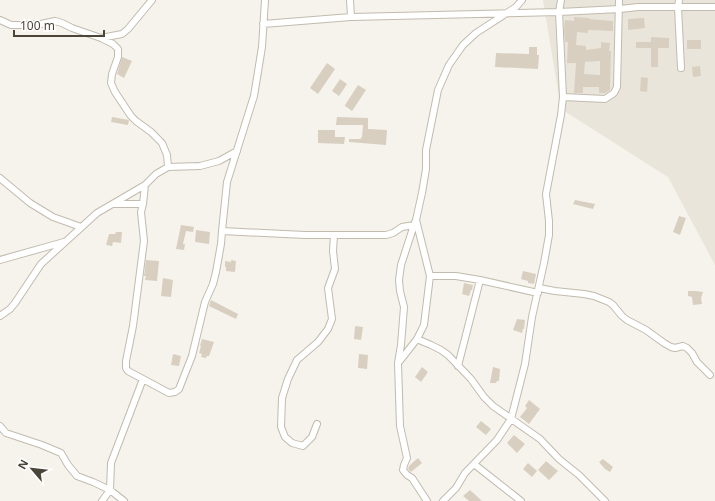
<svg xmlns="http://www.w3.org/2000/svg" width="715" height="501" font-family="'Noto Sans',sans-serif">
<rect width="100%" height="100%" fill="#f6f3ec"/>
<!-- residential -->
<path fill="#eae5da" d="M543,0H715V265L668,177L561,109Z"/>
<!-- building -->
<path fill="#d8cfc1" fill-rule="evenodd" d="M574,17L589,18V19L613,21V31L588,30V33L577,32L576,45L586,46V50L601,48V42L610,43L609,51H611L610,90L605,93H599V87H583V93H574L576,63H567L568,42H565L564,29L565,20L574,21ZM600,61V75L584,74L585,62Z
M644,18L645,28L628,30V19Z
M651,37L669,38V48H658V67H651V48H636V42H651Z
M687,40H701V49H687Z
M529,47H537V55H539L538,69L495,67L496,53L529,54Z
M122,57L132,61L124,78L117,74Z
M327,63L335,69L318,94L310,88Z
M700,66L701,76L693,77L692,67Z
M641,77L648,78L647,92L640,91Z
M340,79L347,84L339,96L332,91Z
M358,85L366,90L352,111L345,106V105Z
M112,117L129,120L128,125L111,122Z
M337,117L368,118V129L387,130L386,145L349,142V139H361V137H362L363,125H336Z
M318,130H335V137H345L344,144L318,143Z
M575,200L595,204L593,209L573,204Z
M679,216L686,218L680,235L673,232Z
M181,225L194,227L193,232L186,231L183,244H185L184,250L176,249Z
M196,230L210,232L209,244L195,242Z
M116,232H122L121,243L113,242L112,246L106,245L109,234H115Z
M146,260L159,261L157,281L145,280L146,276H144Z
M231,260L236,261L235,272L226,271V267H225V261L231,262Z
M523,271L536,274L534,284L528,283V281L521,279Z
M163,278L173,280L171,297L161,296Z
M464,283L473,285L472,290H471L469,296L462,294Z
M688,291H696L703,292L701,298L702,304L693,305L692,297L688,296Z
M211,300L238,314L236,319L209,306Z
M517,319L525,320L524,329H523L522,333L513,330Z
M355,326L363,327L361,340L354,339Z
M202,339L214,342L209,356H207L206,358L201,357L202,354L199,353L201,346H200Z
M173,354L181,356L179,366L171,365Z
M359,354L368,355L367,369L358,368Z
M422,367L428,372L421,382L415,377Z
M493,367L500,369L499,381H497L496,383H490Z
M529,400L540,409L529,424L520,417L527,408L525,406Z
M481,421L491,429L486,435L476,427Z
M514,435L525,444L517,453L507,443Z
M418,458L422,463L411,472L408,469L409,466Z
M603,459L613,467L610,472L605,469L599,462Z
M546,461L558,471L549,480L538,470Z
M528,463L537,471L532,477L523,469Z
M470,490L482,501H469L463,496Z"/>
<g fill="none" stroke-linecap="round" stroke-linejoin="round">
<!-- street casing -->
<g stroke="#c2bbae" stroke-width="8">
<path id="street" d="M350,0L351,17
M679,0L678,7L681,68
M0,20L11,25H23L41,24L55,21L62,23L72,28L101,38L113,44L118,49V57L112,74L111,83L115,92L131,116L136,121L151,132L162,143L167,155L168,167
M263,24L351,17L559,12L620,9L638,7H715
M101,38L122,34L128,29L152,0
M563,97L605,99L614,93L617,87L619,0
M0,178L30,203L53,217L81,227
M145,185L143,204L141,212L144,241L133,326L126,361V368L128,371L169,393L175,392L179,389L192,356L205,302L213,284L216,272L221,244L222,231L227,182L254,96L262,47L265,0
M114,204H143
M222,231L305,235H386L393,233L402,227L414,225
M0,260L64,242
M430,276H456L480,280L538,293
M539,288L555,291L584,294L594,296L609,302L613,305L622,316L627,320L646,330L664,343L671,347L675,348L683,346L687,348L692,353L697,362L710,375
M0,316L10,309L15,303L41,264L97,213L145,185L156,174L168,167L200,166L219,161L237,151
M417,339L431,345L441,350L448,355L471,379L484,397L493,406L540,439L559,459L579,475L605,501
M399,362L417,339L424,325L430,276L416,220
M458,366L480,280
M317,424L312,437L303,446L292,443L285,437L281,427L282,398L288,379L297,360L318,342L328,329L332,319L328,288L335,269L333,251L334,235
M0,426L6,433L42,445L61,453L68,465L77,476L93,482L110,490L124,501
M474,464L521,501
M102,501L110,490L111,463L143,379
M427,501L412,478L407,475L403,470L404,465L407,458L400,426L398,363L401,345L404,307L400,291L399,280L401,265L414,225L416,220L422,193L426,169V150L438,90L449,65L463,45L476,33L516,7L522,0
M443,501L456,488L465,473L497,440L511,419L525,364L532,317L544,263L549,235V221L546,194L561,115L563,97L559,12L561,0"/>
</g>
<!-- street -->
<use href="#street" stroke="#fff" stroke-width="6"/>
</g>
<!-- north arrow -->
<g transform="translate(32 469) rotate(298)" stroke="#ffffff" stroke-width="3" paint-order="stroke">
<path d="M0-3L7 15L0 10L-7 15Z" fill="#4b4439"/>
<text y="-6" font-size="11" font-weight="bold" text-anchor="middle" fill="#4b4439">N</text>
</g>
<!-- scale -->
<path d="M14 30v6h90v-6" fill="none" stroke="#4b4439" stroke-width="2"/>
<text x="20" y="30" font-size="12" fill="#4b4439" stroke="#ffffff" stroke-width="3" paint-order="stroke">100 m</text>
</svg>
